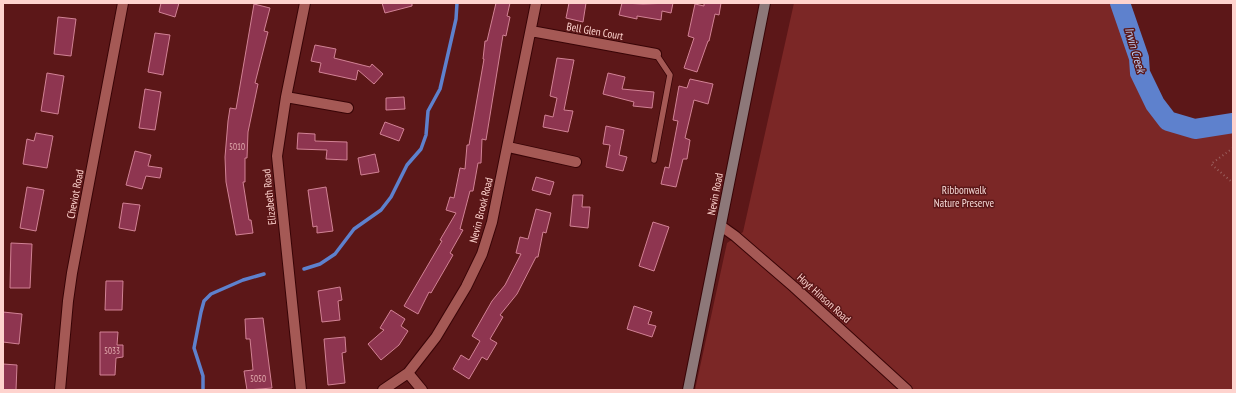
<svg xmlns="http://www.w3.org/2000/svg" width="1236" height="393" font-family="'PT Sans Narrow',sans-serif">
<rect width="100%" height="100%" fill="#5c1718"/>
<!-- green -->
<path fill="#7b2726" d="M794,3H1120L1139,58L1140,73L1155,104L1168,121L1195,129L1233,123V390H695L727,243L743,232Z"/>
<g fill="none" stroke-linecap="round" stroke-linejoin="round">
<!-- stream -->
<path stroke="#5e81cd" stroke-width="3.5" d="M304,269L320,264L335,254L354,229L381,210L391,197L407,165L421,149L426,135L428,111L440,89L456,19L457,3
M203,390V376L194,348L201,312L204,301L211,294L243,280L264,274"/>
<!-- river -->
<path stroke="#5e81cd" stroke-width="20" d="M1120,3L1139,58L1140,73L1155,104L1168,121L1195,129L1233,123"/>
</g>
<!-- building -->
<path fill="#8e3550" stroke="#d28295" d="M161,3H179L175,17L159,12Z
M382,3H412V6L385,13Z
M496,3H510L507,16L510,17L506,36L503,35L486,140L482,139L481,163H478L473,191H470L460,229L463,230L450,253L453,255L431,293L429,292L418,314L404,306L442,241L440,240L456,213L446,210L450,197L454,198L460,168L465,169L467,145H469L484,59H483L485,41H487Z
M569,3H586L583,22L566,18Z
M622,3L643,4L673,3L671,13L662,11L661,20L637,16V19L619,15Z
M704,3H721L719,15L715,14L709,41H708L697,72L684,68L694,38L688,36L695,4L704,6Z
M254,4L270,8L264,31L268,32L255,83L258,84L248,132L247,158H245V182H243L249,220H251L253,233L236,235L226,182L225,157L228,121L230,108L236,109Z
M58,17L76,19L71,56L54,54Z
M155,33L170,35L163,75L148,72Z
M315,45L336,49L334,58L370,67L372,64L383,74L374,84L358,70L356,80L319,72L321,63L311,61Z
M557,58L574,60L564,110L573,111L568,132L543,127L545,115L553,117L557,98L550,96Z
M47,73L64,76L58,114L41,111Z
M608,73L625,77L622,89L654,92L652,108L633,106L634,102L603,94Z
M690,79L713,84L708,104L694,100L685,138L690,140L687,159H683L676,187L661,184L665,167L669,168L678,121L673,120L679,86L687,88Z
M145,89L161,92L155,130L139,128Z
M404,97L405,109L386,110V98Z
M385,122L404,129L399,141L380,134Z
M606,126L624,130L619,155L627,157L623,171L606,167L610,145L603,144Z
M36,133L53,136L47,168L23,164L27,139L34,141Z
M298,133L315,134V141L347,142V160L326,159L327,150L297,149Z
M135,151L151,155L148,166L162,168L160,178L146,176L142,189L126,185Z
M375,154L379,172L361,175L358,158Z
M536,177L554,182L550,195L532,190Z
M27,187L44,190L36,231L20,228Z
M326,187L333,231L317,233V226L313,227L308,190Z
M573,195H583L582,207H590L588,228L570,226Z
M123,203L140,205L135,231L119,228Z
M536,209L551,213L546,233L543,232L538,257H536L517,294L500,315L503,317L490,339L497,343L487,360L482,357L469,379L453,369L461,355L469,360L480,341L472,336L492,301L505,285L521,254L516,253L520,237L528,239Z
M653,222L669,227L654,271L639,266Z
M11,243L32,244L30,288H10Z
M106,281H123L122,310H105Z
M340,287L342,300L338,301L340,320L322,322L318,291Z
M634,306L652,312L648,324L656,326L652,337L627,329Z
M391,310L405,319L401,326L408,331L399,345L381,360L368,344L384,330L380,328Z
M3,312L22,314L19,344L3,342Z
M263,318L272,388L247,390L244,371L253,370L250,339H246L245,319Z
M100,332H118L117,345H123V357L116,358L115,375H100Z
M345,337L346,352L342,353L345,383L328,385L324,339Z
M3,364L17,365L16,390H3Z"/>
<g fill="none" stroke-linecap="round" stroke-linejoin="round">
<!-- lane casing -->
<g stroke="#380406" stroke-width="7">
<path id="lane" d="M654,160L670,75L656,54"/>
</g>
<!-- street casing -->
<g stroke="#380406" stroke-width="12">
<path id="street" d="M531,31L656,54
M286,97L348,108
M508,147L576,162
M721,226L735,236L794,287L907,390
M408,373L422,390
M60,390L68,301L72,273L123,3
M301,390L277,156L286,97L305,3
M383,390L408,373L436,337L466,287L482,254L492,222L536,3"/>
</g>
<!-- secondary casing -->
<g stroke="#380406" stroke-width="12">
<path id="secondary" d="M688,390L765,3"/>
</g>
<!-- path -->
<path stroke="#9b615f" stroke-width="2" stroke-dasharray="1 3" stroke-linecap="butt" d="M1233,148L1211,164L1233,183"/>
<!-- lane -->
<use href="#lane" stroke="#a55955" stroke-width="5.5"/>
<!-- street -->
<use href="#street" stroke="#a55955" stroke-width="10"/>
<!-- secondary -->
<use href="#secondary" stroke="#8d7879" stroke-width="10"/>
</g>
<g text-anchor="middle" stroke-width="3" stroke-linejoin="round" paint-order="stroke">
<!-- number labels -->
<g font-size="9" fill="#e2acae">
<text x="237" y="150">5010</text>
<text x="112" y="354">5033</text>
<text x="258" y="382">5050</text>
</g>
<!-- street labels -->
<g font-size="11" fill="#fed3ce" stroke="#5c1718">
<text transform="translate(595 31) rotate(10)" y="4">Bell Glen Court</text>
<text transform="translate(75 194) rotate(-79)" y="4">Cheviot Road</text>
<text transform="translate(715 194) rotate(-79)" y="4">Nevin Road</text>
<text transform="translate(269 197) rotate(-96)" y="4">Elizabeth Road</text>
<text transform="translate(481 210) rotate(-76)" y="4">Nevin Brook Road</text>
<text transform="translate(824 298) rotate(42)" y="4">Hoyt Hinson Road</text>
</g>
<!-- park labels -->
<g font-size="11" fill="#f4d9d6" stroke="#5c1718">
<text x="964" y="194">Ribbonwalk<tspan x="964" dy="13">Nature Preserve</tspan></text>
</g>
<!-- water labels -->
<g font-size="12" font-style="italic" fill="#b9cdf5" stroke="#5c1718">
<text transform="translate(1135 50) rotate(74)" y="4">Irwin Creek</text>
</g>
</g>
<!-- border -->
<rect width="1236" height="393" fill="none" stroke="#fed3ce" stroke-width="8"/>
</svg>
